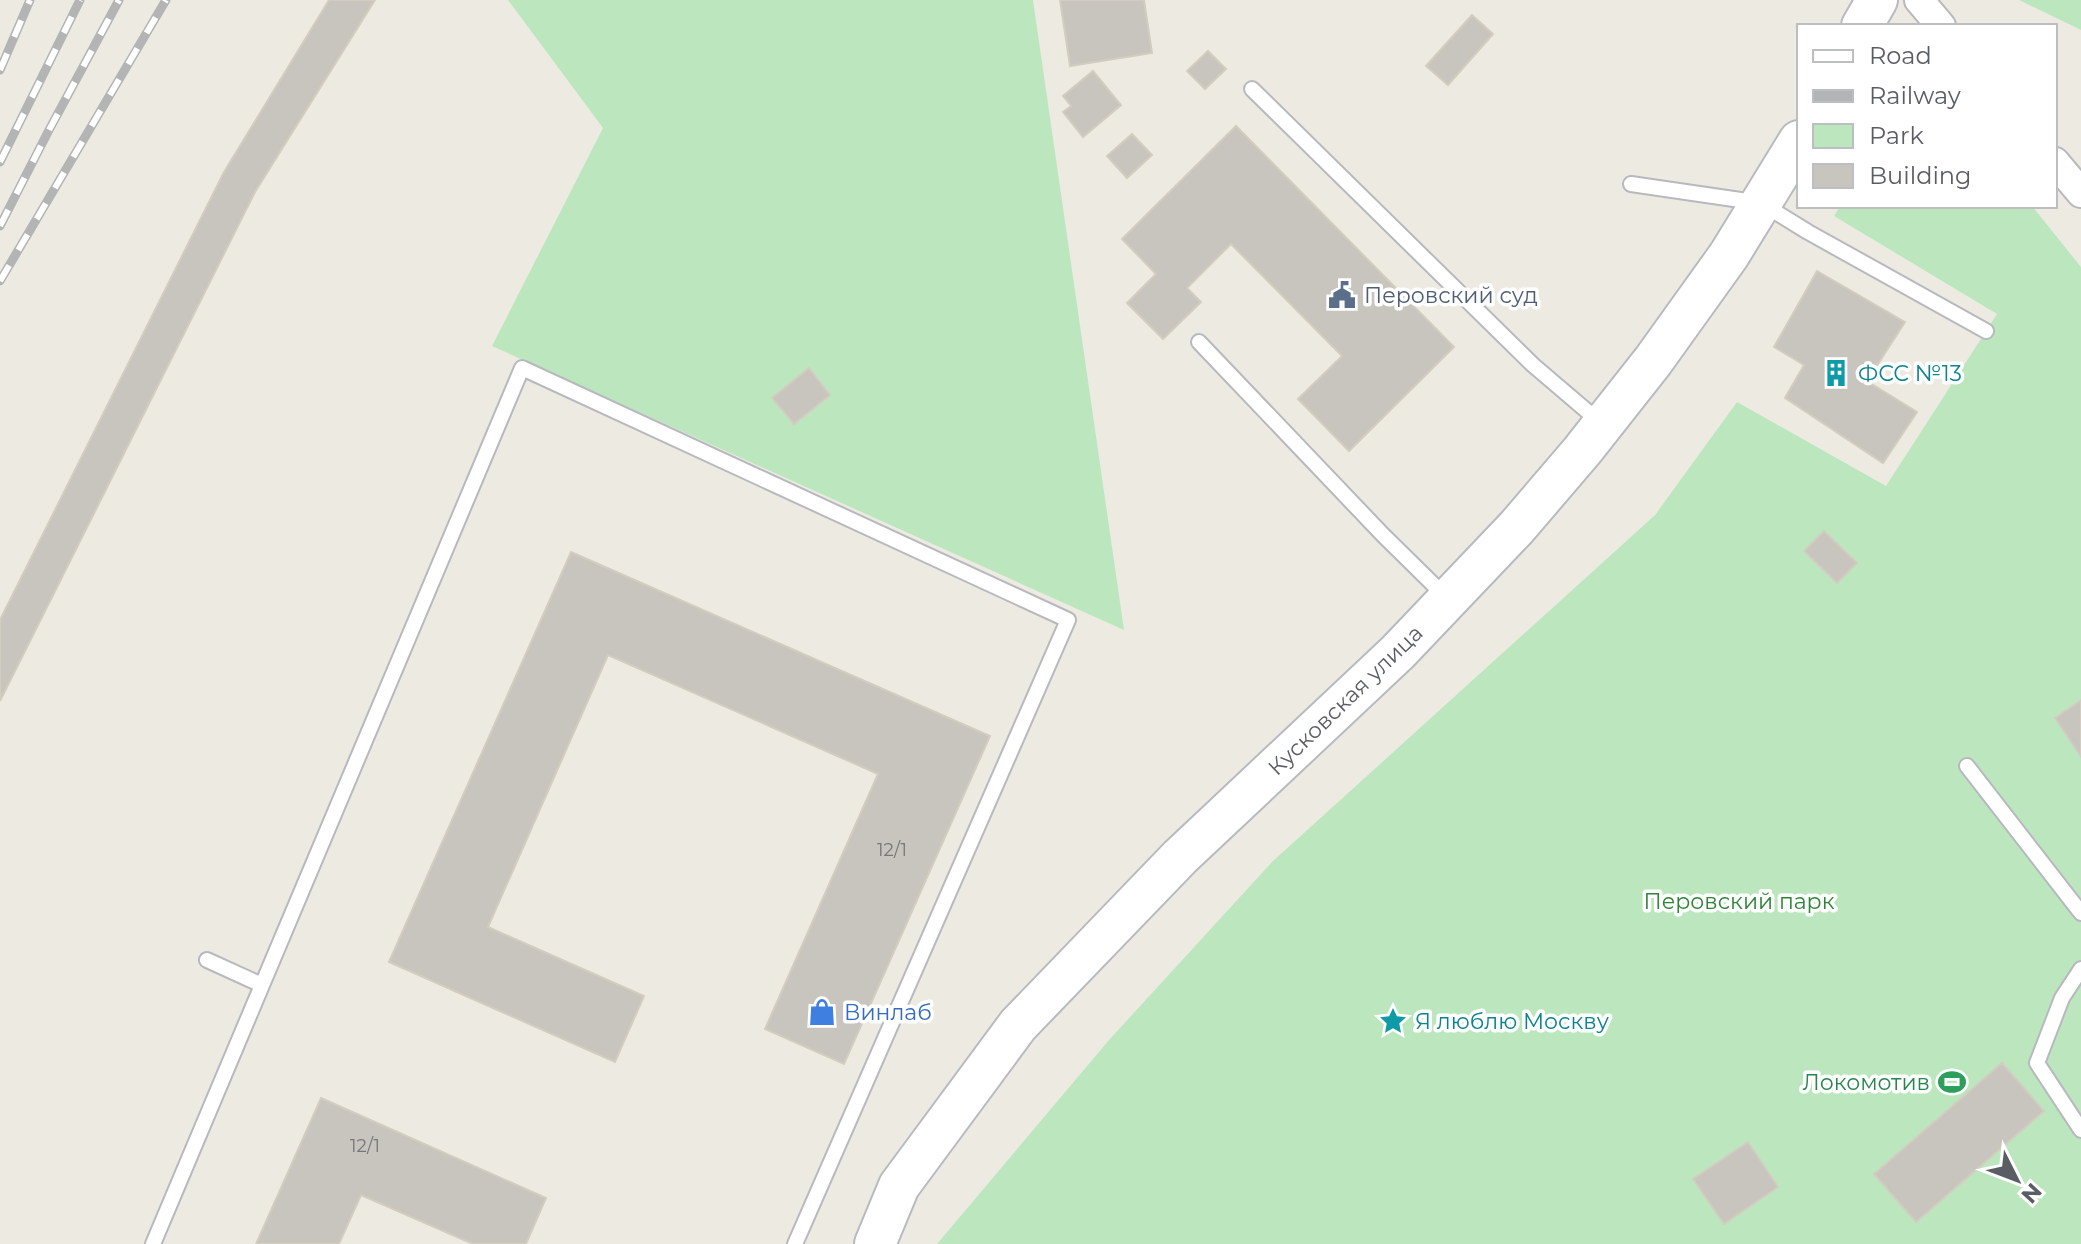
<svg xmlns="http://www.w3.org/2000/svg" width="2081" height="1244" font-family="Montserrat,sans-serif">
<rect width="100%" height="100%" fill="#edebe1"/>
<!-- green -->
<path fill="#bce7be" d="M508,0H1033L1124,630L492,346L603,128Z
M2019,0H2081V30Z
M1840,206H2032L2081,267V1244H937L1109,1040L1273,861L1655,515L1737,402L1886,486L1997,314L1834,216Z"/>
<!-- building -->
<path fill="#c8c5be" stroke="#d2cdbf" stroke-width="2" d="M329,0H375L255,192L0,701V620L224,172Z
M1060,0H1144L1152,53L1070,66Z
M1472,15L1493,34L1448,85L1426,66Z
M1208,51L1226,69L1205,89L1187,71Z
M1093,71L1121,105L1083,137L1063,112L1071,106L1063,96Z
M1236,126L1454,347L1349,451L1298,399L1342,356L1231,244L1187,288L1201,302L1163,339L1127,303L1156,274L1122,239Z
M1132,134L1152,155L1127,178L1107,156Z
M1817,271L1905,322L1867,381L1917,412L1883,463L1785,398L1804,365L1774,347Z
M809,368L830,395L794,424L772,398Z
M1824,531L1857,563L1837,583L1804,551Z
M571,552L990,736L844,1064L765,1029L878,774L608,655L488,927L644,996L615,1062L389,962Z
M2081,700V757L2055,718Z
M2002,1063L2044,1111L1916,1222L1874,1174Z
M321,1098L546,1198L526,1244H473L361,1195L339,1244H256Z
M1748,1142L1778,1187L1724,1224L1693,1179Z"/>
<g fill="none" stroke-linecap="round" stroke-linejoin="round">
<!-- lane casing -->
<g stroke="#b7b9be" stroke-width="18">
<path id="lane" d="M1252,89L1533,365L1601,423
M1631,184L1761,203L1808,232L1986,331
M1199,342L1383,535L1445,596
M1967,766L2081,913
M207,960L262,985
M2081,969L2062,998L2037,1063L2081,1130
M153,1244L522,368L1068,620L795,1244"/>
</g>
<!-- street casing -->
<g stroke="#b7b9be" stroke-width="32">
<path id="street" d="M1919,0L1941,26
M2055,162L2081,193"/>
</g>
<!-- secondary casing -->
<g stroke="#b7bac1" stroke-width="44">
<path id="secondary" d="M1862,26L1877,0
M875,1244L899,1186L1018,1025L1180,857L1398,652L1517,527L1582,451L1653,361L1729,255L1799,141"/>
</g>
<!-- lane -->
<use href="#lane" stroke="#fff" stroke-width="14"/>
<!-- street -->
<use href="#street" stroke="#fff" stroke-width="28"/>
<!-- secondary -->
<use href="#secondary" stroke="#fff" stroke-width="40"/>
<!-- rail casing -->
<g stroke="#b3b4b4" stroke-width="9">
<path id="rail" d="M0,70L30,0
M0,162L80,0
M0,226L49,130L119,0
M0,281L166,0"/>
</g>
<!-- rail -->
<use href="#rail" stroke="#fff" stroke-width="6" stroke-dasharray="18" stroke-linecap="butt"/>
</g>
<!-- icons -->
<defs>
<g id="civic-bare" transform="scale(2.16)"><path d="M-.6-6.5H3V-4.5H.6V-3L4-1V1h2V6H-6V1h2V-1L-.6-3ZM-1.2 2.5V6h2.4V2.5Z" fill="#5c6f8a" stroke="#fff" stroke-width="2.5" paint-order="stroke"/></g>
<g id="building-bare" transform="scale(2.16)"><path d="M-4-6H4V6H1V3H-1V6H-4ZM-2.5-4.3h1.7v1.8h-1.7ZM.8-4.3h1.7v1.8H.8ZM-2.5-1h1.7V.8h-1.7ZM.8-1h1.7V.8H.8Z" fill="#0f9aa8" stroke="#fff" stroke-width="2.5" paint-order="stroke"/></g>
<g id="shop-bare" transform="scale(2.16)"><path d="M-5-2.5h2.3a2.7 3.5 0 0 1 5.4 0H5L5.5 6h-11ZM-1.5-2.5h3a1.5 2.3 0 0 0-3 0Z" fill="#3f7fe0" stroke="#fff" stroke-width="2.5" paint-order="stroke"/></g>
<g id="sight-bare" transform="scale(2.16)"><path d="M0-6L1.8-2.2L6-1.7L2.9 1.2L3.7 5.4L0 3.3L-3.7 5.4L-2.9 1.2L-6-1.7L-1.8-2.2Z" fill="#0f9aa8" stroke="#fff" stroke-width="2.5" paint-order="stroke"/></g>
<g id="stadium-bare" transform="scale(2.16)"><path d="M0-5a6.5 5 0 1 0 0 10a6.5 5 0 1 0 0-10ZM-3.5-1.8h7v3.6h-7Z" fill="#2e9e5b" stroke="#fff" stroke-width="2.5" paint-order="stroke"/></g>
</defs>
<g fill-rule="evenodd">
<use href="#civic-bare" x="1342" y="295"/>
<use href="#building-bare" x="1836" y="373"/>
<use href="#shop-bare" x="822" y="1012"/>
<use href="#sight-bare" x="1393" y="1021"/>
<use href="#stadium-bare" x="1952" y="1082"/>
</g>
<g text-anchor="middle" stroke-width="7" stroke-linejoin="round" paint-order="stroke">
<!-- number labels -->
<g font-size="18" fill="#76777a">
<text x="892" y="856">12/1</text>
<text x="365" y="1152">12/1</text>
</g>
<!-- service labels -->
<g font-size="22" fill="#4e5e75" stroke="#fff" text-anchor="start">
<text x="1364" y="303">Перовский суд</text>
</g>
<!-- culture labels -->
<g font-size="22" fill="#0d838f" stroke="#fff" text-anchor="start">
<text x="1858" y="381">ФСС №13</text>
<text x="1415" y="1029">Я люблю Москву</text>
</g>
<!-- street labels -->
<g font-size="22" fill="#5a5d63" stroke="#fff">
<text transform="translate(1345 700) rotate(-44)" y="8">Кусковская улица</text>
</g>
<!-- park labels -->
<g font-size="22" fill="#308439" stroke="#fff">
<text x="1739" y="909">Перовский парк</text>
</g>
<!-- shop labels -->
<g font-size="22" fill="#366cbe" stroke="#fff" text-anchor="start">
<text x="844" y="1020">Винлаб</text>
</g>
<!-- leisure labels -->
<g font-size="22" fill="#27864d" stroke="#fff" text-anchor="end">
<text x="1930" y="1090">Локомотив</text>
</g>
</g>
<!-- legend -->
<rect x="1797" y="24" width="260" height="184" fill="#ffffff" stroke="#bdbec1" stroke-width="2"/>
<rect x="1813" y="50" width="40" height="12" fill="#ffffff" stroke="#bdbec1" stroke-width="2"/>
<text x="1869" y="64" font-size="24" fill="#5a5d63">Road</text>
<rect x="1813" y="90" width="40" height="12" fill="#b3b4b4" stroke="#bdbec1" stroke-width="2"/>
<text x="1869" y="104" font-size="24" fill="#5a5d63">Railway</text>
<rect x="1813" y="124" width="40" height="24" fill="#bce7be" stroke="#bdbec1" stroke-width="2"/>
<text x="1869" y="144" font-size="24" fill="#5a5d63">Park</text>
<rect x="1813" y="164" width="40" height="24" fill="#c8c5be" stroke="#bdbec1" stroke-width="2"/>
<text x="1869" y="184" font-size="24" fill="#5a5d63">Building</text>
<!-- north arrow -->
<g transform="translate(2017 1180) rotate(132)" stroke="#ffffff" stroke-width="6" paint-order="stroke">
<path d="M0-6L14 30L0 20L-14 30Z" fill="#5a5d63"/>
<text y="-12" font-size="22" font-weight="bold" text-anchor="middle" fill="#5a5d63">N</text>
</g>
</svg>
